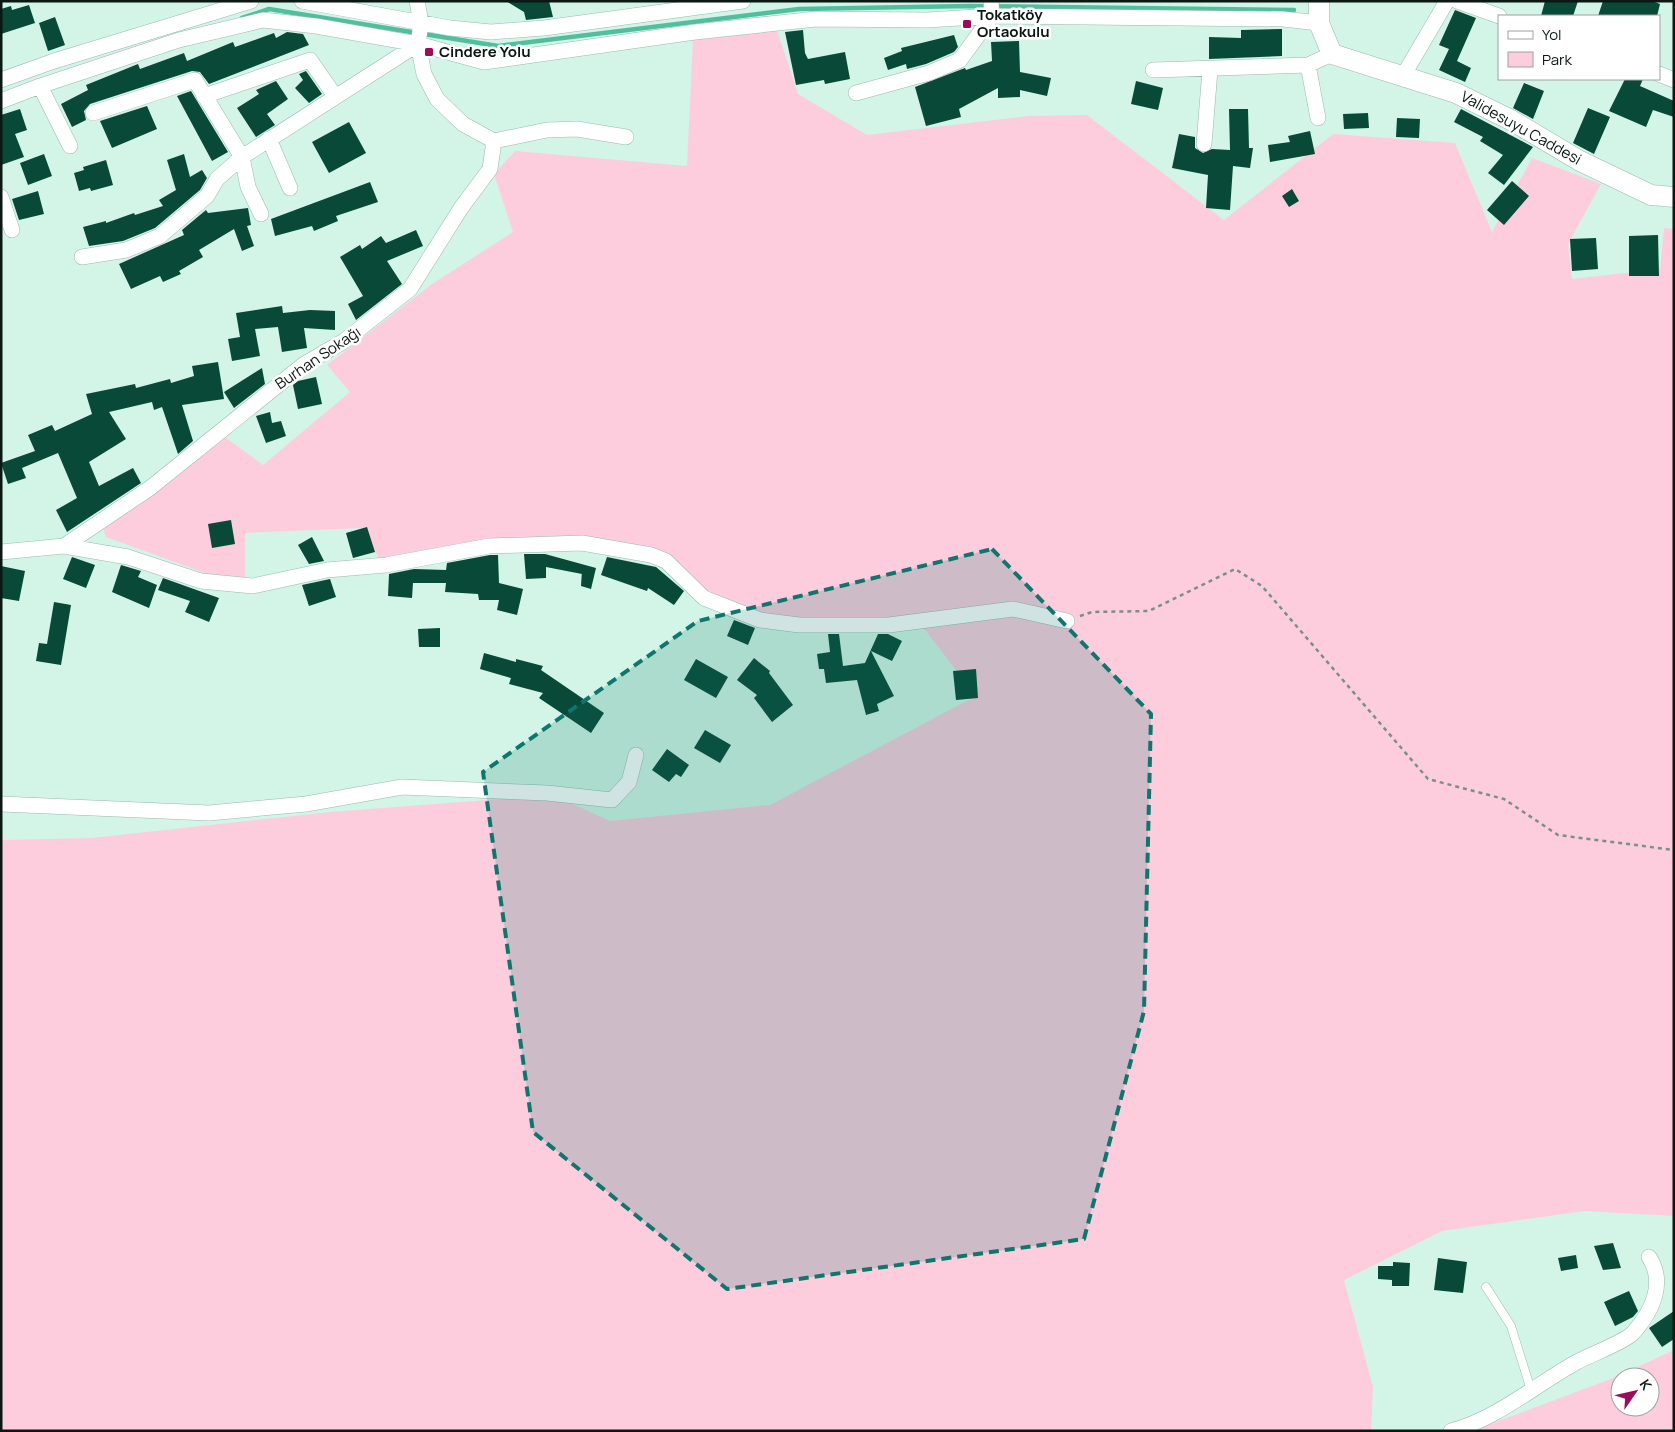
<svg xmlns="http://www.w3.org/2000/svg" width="1675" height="1432" font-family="Manrope,sans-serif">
<rect width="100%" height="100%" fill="#d2f5e7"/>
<!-- green -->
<path fill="#fdcdde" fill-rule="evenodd" d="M777,30L798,94L867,135L1028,116L1087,115L1224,220L1333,134L1455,143L1492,232L1532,158L1601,184L1568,244L1572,279L1660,269L1664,228L1674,229V1216L1585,1211L1442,1231L1344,1280L1373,1387L1371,1431H1V840L92,838L330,812L553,795L610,821L770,805L976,696L916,618L746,619L628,549L516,543L379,558L361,528L245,533V579L213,576L106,537L101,521L218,432L263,465L350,392L327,365L432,284L513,232L494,174L515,151L687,166L693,39Z
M1674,1350V1431H1472L1616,1377ZM1620,1377H1650V1407H1620Z"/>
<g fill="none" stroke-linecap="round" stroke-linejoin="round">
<!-- stream -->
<path stroke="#51bf9e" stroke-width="4.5" d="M242,18L269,9L498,46L799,9L969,6L1294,10"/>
</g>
<!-- building -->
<path fill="#084938" d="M506,1H549L553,17L526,20L524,12Z
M1545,1H1578L1573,16H1541Z
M1603,1H1652L1660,4L1657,16H1598Z
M29,5L35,23L1,34V9L11,6L12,10Z
M1455,10L1476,18L1457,61L1471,68L1465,82L1439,70L1449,49L1439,45Z
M55,17L65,45L48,51L39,23Z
M1282,29V56L1209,59V37L1241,38V30Z
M803,30L805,53L808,59L845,52L850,79L825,84L824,80L796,85L785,32Z
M287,32L303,34L309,45L209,84L200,72L192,71L90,104L84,111L86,120L72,127L61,104L88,90L86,85L138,64L140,69L184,53L187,61L233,42L235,47L274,33L276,38Z
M954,35L958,47L954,52L926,64L907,69L906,64L888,70L884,58L902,51L901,48Z
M1019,41L1020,72L1051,78L1047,96L1020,90V97L998,98V88L959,109L961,117L926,126L915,87L965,68L966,70L992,61L991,42Z
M306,71L322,94L309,103L295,88L303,80L299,74Z
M1625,79H1643L1640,86L1674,101V117L1653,110L1646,127L1609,111Z
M276,81L288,99L267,114L275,125L256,137L237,108L259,94L256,90Z
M1136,81L1163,88L1158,110L1131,104Z
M1524,83L1544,91L1533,119L1513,108Z
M191,91L228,152L212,161L177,96Z
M147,106L157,129L112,148L100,121Z
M1588,108L1610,117L1594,154L1573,143Z
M20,109L27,130L15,134L24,157L1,165V115Z
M1229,109H1248L1249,148H1253L1250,168L1233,166L1230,210L1206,208L1208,175L1172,168L1179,134L1195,137V148L1203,153L1212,149L1230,150Z
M1461,109L1533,147L1504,185L1488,173L1503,155L1480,141L1483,137L1454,122Z
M1368,113L1369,128L1344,129L1343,114Z
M1397,118L1420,119L1419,138L1396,137Z
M349,122L366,153L329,173L312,142Z
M1310,131L1315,154L1270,162L1268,145L1290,142L1288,136Z
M44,154L52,176L28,185L20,163Z
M184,154L190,177L202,170L207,178L200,190L155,228L123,241L89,246L83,227L106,221V223L134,213L135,215L163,206L159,200L176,190L167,160Z
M106,160L113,185L91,191L90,188L79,191L74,173L84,170L83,167Z
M1512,181L1529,196L1504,225L1487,210Z
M370,182L378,202L336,216L338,221L314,231L312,226L275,236L271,219Z
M1292,189L1299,201L1289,207L1282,196Z
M38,191L44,214L19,220L12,199Z
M248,208L251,225L247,226L254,246L242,251L234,229L199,250L203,257L179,271L181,274L163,282L160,276L131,289L119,264L184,235L182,230L206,210L208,213Z
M416,230L423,246L387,261L402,284L356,320L348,304L363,296L340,257L360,245L362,249L381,236L386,243Z
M1658,235L1659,276H1629V236Z
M1596,238L1598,269L1572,271L1570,239Z
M282,306L283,313L310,310L335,311V330L304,328L307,348L282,352L278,327L255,329L260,356L232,361L228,339L240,337L236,313Z
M218,362L224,399L182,405L193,441L178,454L162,407L154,410L152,402L109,412L126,439L89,462L99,486L133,468L141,483L67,532L56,510L77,498L58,453L22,468L26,478L8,484L1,463L35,451L28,435L52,425L55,431L92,414L86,394L135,384L136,388L170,379L171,383L194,376L192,366Z
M262,368L265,384L234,408L224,392Z
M316,377L322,404L298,409L293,385L298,381Z
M270,412L272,423L281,421L286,436L266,443L256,416Z
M231,520L235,544L212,548L208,524Z
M367,527L375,552L353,558L346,533Z
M312,537L324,561L309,564L298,545Z
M524,554H545L596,568L591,589L581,586L582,570V574L546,567V578L526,579Z
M490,555H498L499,583L523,589L517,615L497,610L499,600H479L478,594L445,592L446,583H413L412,598L388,596L389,574L414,569L446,570L447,563Z
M72,557L95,565L86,588L63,579Z
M607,557L656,567L684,591L674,605L648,588L647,591L601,575Z
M121,565L141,571L138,577L157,585L149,608L112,592Z
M1,566L25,571L19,601L1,598Z
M163,578L219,598L209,622L185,612L190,601L158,590Z
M330,579L336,597L309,606L302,585Z
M54,602L71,605L61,665L36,661L39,643L47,644Z
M734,620L755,628L748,645L727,636Z
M440,628V647H419L418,629Z
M828,634H839L843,666L865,663L878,634H888L902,641L892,661L871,651L894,696L877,704L879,711L866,715L857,680L826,683L824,669H819L817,654L830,652Z
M484,653L516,662V659L543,666L541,670L604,713L591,733L539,698L543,693L509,684L511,678L480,669Z
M754,658L770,671L769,673L793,705L772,722L754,698L757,695L737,680Z
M696,659L728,677L716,698L684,680Z
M976,669L978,698L956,700L953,671Z
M705,730L731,745L720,763L694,748Z
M667,749L689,765L681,777L676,774L669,782L652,770Z
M1613,1243L1621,1268L1603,1270L1594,1246Z
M1576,1255L1578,1268L1561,1271L1558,1258Z
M1438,1258L1467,1262L1463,1293L1434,1290Z
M1393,1262L1410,1263L1409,1286H1392V1280L1378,1279V1266H1393Z
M1629,1291L1638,1311L1633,1317L1615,1326L1604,1302Z
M1674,1311V1339L1662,1347L1649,1328Z"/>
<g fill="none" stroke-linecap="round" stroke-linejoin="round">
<!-- service casing -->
<g stroke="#99baae" stroke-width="9">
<path id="service" d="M1486,1287L1511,1326L1531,1390"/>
</g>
<!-- minor casing -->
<g stroke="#99baae" stroke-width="16">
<path id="minor" d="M302,1L450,28L491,32L544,28L743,1
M417,1L421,23L418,44L424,74L437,99L463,124L494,141L547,130L577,129L626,137
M1457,1L1499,16
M1308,65L1318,118
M1153,70L1308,65L1332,54
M1659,74L1674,80
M1403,76L1447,1
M1,80L54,61L251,1
M40,86L70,146
M856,93L929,73L960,60L992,16L991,1
M204,96L310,60L335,96
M1,101L40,86L179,40L263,20L316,26L418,44L484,62L695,32L816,19L927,20L992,16L1283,19L1319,23
M93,113L195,80L242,157L248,187L261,214
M269,139L290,188
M1204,144L1210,70
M1,197L12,230
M82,257L126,250L160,236L207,196L217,179L242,157L418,44
M64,546L150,488L303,365L344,341L410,289L461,208L490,169L494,141
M1,552L64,546L128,557L201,581L253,586L327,570L386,565L489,546L582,543L651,555L666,561L704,598L760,620L799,625H889L1013,609L1067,621
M1,804L209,813L306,804L402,787L547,793L612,800L629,782L636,755
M1451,1431C1498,1418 1534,1386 1575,1363C1589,1355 1623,1343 1633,1333C1652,1312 1666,1283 1649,1257"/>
</g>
<!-- tertiary casing -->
<g stroke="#99baae" stroke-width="21">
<path id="tertiary" d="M1319,1V23L1332,54L1456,93L1511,120L1580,161L1651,195L1674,197"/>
</g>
<!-- path -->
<path stroke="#789188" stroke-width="2.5" stroke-dasharray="4 4" stroke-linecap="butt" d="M1080,616L1092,612L1149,611L1235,569L1262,586L1428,779L1504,799L1558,835L1674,850"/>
<!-- service -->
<use href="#service" stroke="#fff" stroke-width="8"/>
<!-- minor -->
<use href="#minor" stroke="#fff" stroke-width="15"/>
<!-- tertiary -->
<use href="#tertiary" stroke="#fff" stroke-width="20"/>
</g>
<!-- marked area -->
<path fill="#0f766e" fill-opacity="0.2" stroke="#0f766e" stroke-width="4" stroke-dasharray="10 6" stroke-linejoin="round" d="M992,549L1151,714L1144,1011L1084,1239L727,1289L533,1132L483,772L698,621Z"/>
<!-- markers -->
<g fill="#9c0c5a" stroke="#fff" stroke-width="2">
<rect x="962" y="19" width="10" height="10" rx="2.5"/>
<rect x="424" y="47" width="10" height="10" rx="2.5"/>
</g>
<g text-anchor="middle" stroke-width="5" stroke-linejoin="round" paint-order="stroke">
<!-- poi labels -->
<g font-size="15" font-weight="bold" fill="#0b1713" stroke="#fff" text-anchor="start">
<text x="977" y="20">Tokatköy<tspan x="977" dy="17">Ortaokulu</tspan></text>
<text x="439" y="57">Cindere Yolu</text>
</g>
<!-- street labels -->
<g font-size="15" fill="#0b1713" stroke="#fff">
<text transform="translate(1521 128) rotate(29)" y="5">Validesuyu Caddesi</text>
<text transform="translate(318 358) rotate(-34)" y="5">Burhan Sokağı</text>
</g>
</g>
<!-- border -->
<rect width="1675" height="1432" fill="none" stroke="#0b1713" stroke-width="5"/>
<!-- legend -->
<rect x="1498" y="15" width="162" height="65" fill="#ffffff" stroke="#9da2a1"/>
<rect x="1508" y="31" width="25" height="8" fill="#ffffff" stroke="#9da2a1"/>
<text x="1542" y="40" font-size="15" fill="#0b1713">Yol</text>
<rect x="1508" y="52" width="25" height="15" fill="#fdcdde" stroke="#9da2a1"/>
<text x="1542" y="65" font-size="15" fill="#0b1713">Park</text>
<!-- north arrow -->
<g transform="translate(1635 1392) rotate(56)"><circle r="24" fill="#ffffff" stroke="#9da2a1"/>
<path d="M0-4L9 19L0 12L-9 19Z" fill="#9c0c5a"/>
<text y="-8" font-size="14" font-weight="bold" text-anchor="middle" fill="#0b1713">K</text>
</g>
</svg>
